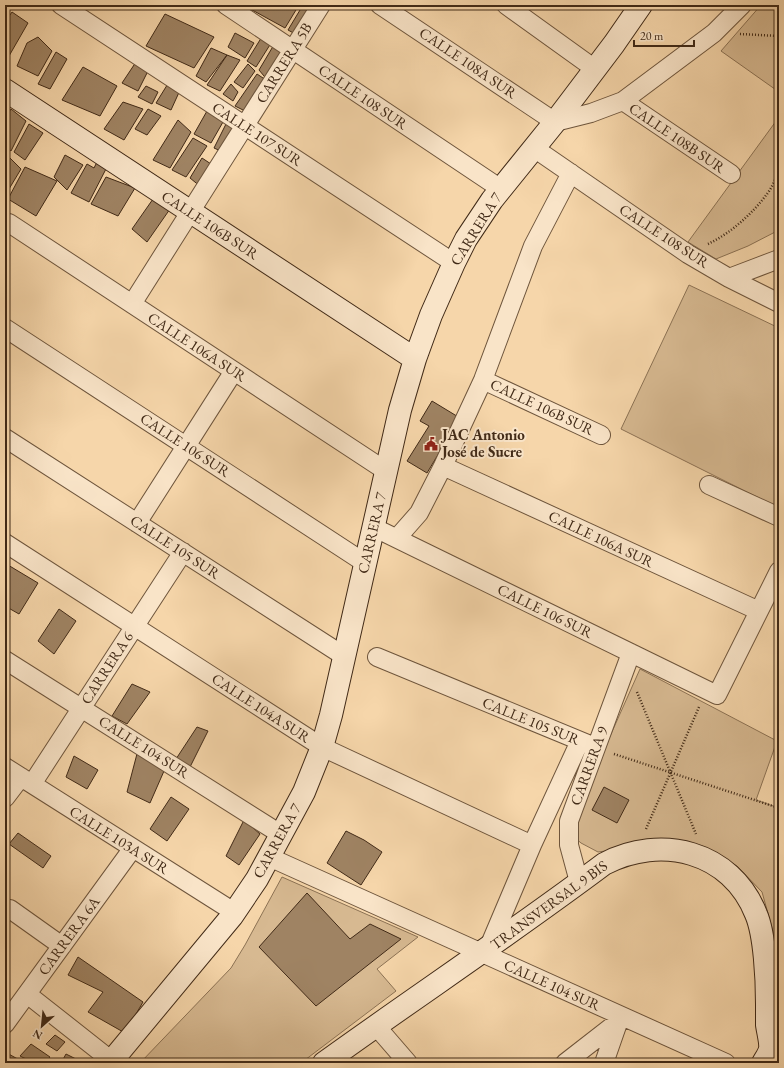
<svg xmlns="http://www.w3.org/2000/svg" width="784" height="1068" font-family="'EB Garamond',serif">
<rect width="100%" height="100%" fill="#f6d6aa"/>
<filter id="stains"><feTurbulence type="fractalNoise" baseFrequency=".005" numOctaves="4"/><feColorMatrix values="0 0 0 0 .2 0 0 0 0 .09 0 0 0 0 .02 0 0 0 .5 -.17"/></filter>
<radialGradient id="worn" r=".72"><stop offset=".6" stop-color="#630" stop-opacity="0"/><stop offset="1" stop-color="#630" stop-opacity=".3"/></radialGradient>
<!-- green -->
<path fill="#d7b991" stroke="#8c7254" d="M761,5H779V92L721,51Z
M779,117V230L748,246L716,259L688,242Z
M689,285L779,328V508L621,429Z
M640,669L777,741L756,800L779,808V986L774,935L762,892L737,866L706,849L613,850L598,852L581,843L574,837L578,808Z
M282,877L418,937L377,969L396,991L301,1063H140L231,968L245,945Z"/>
<!-- building -->
<path fill="#9f8363" stroke="#412a17" d="M243,5H299L285,28Z
M303,5H315L297,35L288,30Z
M12,12L28,23L9,56L5,54V22Z
M165,14L214,37L194,68L146,46Z
M235,33L254,43L245,58L228,47Z
M263,35L273,40L256,67L247,61Z
M38,37L52,51L38,76L17,66L27,43Z
M275,43L288,50L269,82L259,70Z
M211,48L227,55L206,82L196,76Z
M56,52L67,59L50,89L38,84Z
M227,55L240,60L220,91L207,85Z
M136,62L149,69L138,91L122,83Z
M248,64L255,71L243,88L234,82Z
M83,67L117,86L100,116L62,100Z
M257,74L269,82L247,112L235,106Z
M169,82L181,88L171,110L156,103Z
M231,84L238,92L233,101L223,94Z
M146,86L158,92L152,104L138,97Z
M123,102L143,109L124,140L104,129Z
M11,109L26,121L11,151L5,146V118Z
M148,109L161,116L147,135L135,129Z
M207,111L223,122L211,143L194,134Z
M178,120L191,132L170,168L153,160Z
M228,120L239,128L223,152L214,148Z
M29,124L43,133L25,160L14,152Z
M193,138L207,146L186,177L172,170Z
M65,155L83,165L67,190L54,177Z
M10,158L21,169L6,194L5,165Z
M202,158L214,166L201,187L190,178Z
M97,162L107,167L89,202L71,193L87,164L94,168Z
M25,167L57,181L36,216L8,199Z
M106,177L135,188L118,216L91,204Z
M153,199L170,209L147,242L132,229Z
M432,401L460,418L427,473L407,461L429,426L420,421Z
M8,565L38,583L19,614L5,606V570Z
M59,609L76,621L54,654L38,641Z
M5,613L10,616L5,624L9,627L5,634Z
M132,684L150,692L127,724L112,716Z
M197,727L208,731L190,767L176,759Z
M138,750L164,771L150,803L127,792Z
M74,756L98,770L87,789L66,777Z
M604,787L629,800L617,823L592,810Z
M171,797L189,809L167,841L150,829Z
M244,820L260,834L239,865L226,856Z
M346,831L364,840L382,852L361,885L327,863Z
M18,833L51,856L43,868L9,844Z
M307,893L350,939L370,924L401,939L316,1006L259,947Z
M78,957L143,1002L125,1033L88,1012L103,992L68,975Z
M55,1035L65,1042L57,1051L46,1044Z
M31,1044L50,1057L45,1063H34L20,1056Z
M5,1052L25,1063H5Z
M66,1054L84,1063H61Z"/>
<g fill="none" stroke-linecap="round" stroke-linejoin="round">
<!-- street casing -->
<g stroke="#6e553c" stroke-width="20">
<path id="street" d="M61,5L454,263
M226,5L501,189
M380,5L555,122L591,113L623,101L714,33L742,5
M506,5L595,69
M623,101L731,174
M534,148L688,254L729,278L779,303
M9,223L386,471
M729,278L779,259
M132,304L321,5
M5,328L365,563
M483,380L601,435
M5,438L344,656
M443,466L759,611
M709,485L779,517
M137,523L234,371
M373,527L717,695L779,571
M397,538L419,513L443,466L483,380L533,246L571,173
M5,543L322,747L532,845
M377,657L595,747
M5,660L282,835
M5,767L234,912
M32,784L183,552
M5,798L21,777
M269,857L726,1063
M579,882L569,845V821L631,653
M10,909L62,946
M488,949L532,845L580,741
M27,994L112,1061
M5,1024L133,848
M376,1026L408,1063
M565,1063L619,1021
M604,1063L619,1020"/>
</g>
<!-- secondary casing -->
<g stroke="#412a17" stroke-width="24">
<path id="secondary" d="M5,90L415,359
M110,1063L232,916L257,879L304,792L322,747L331,715L400,410L415,359L431,315L454,263L466,239L492,200L555,122L614,44L641,5
M324,1063C417,996 512,933 604,864C661,834 731,851 756,914C765,935 767,980 767,1004C767,1011 767,1018 767,1025C768,1032 771,1043 770,1049C769,1054 765,1059 763,1063"/>
</g>
<!-- path -->
<path stroke="#412a17" stroke-width="2.5" stroke-dasharray="1 2" stroke-linecap="butt" d="M740,34L779,36
M708,244C731,233 752,214 767,194C772,188 775,179 779,172
M637,692L696,834
M614,754L779,808
M646,829L699,707"/>
<!-- street -->
<use href="#street" stroke="#f9e4c8" stroke-width="18"/>
<!-- secondary -->
<use href="#secondary" stroke="#f9e4c8" stroke-width="22"/>
</g>
<!-- icons -->
<defs>
<g id="civic-bare" transform="scale(1.08)"><path d="M-.6-6.5H3V-4.5H.6V-3L4-1V1h2V6H-6V1h2V-1L-.6-3ZM-1.2 2.5V6h2.4V2.5Z" fill="#8f2418" stroke="#f9e4c8" stroke-width="2.5" paint-order="stroke"/></g>
</defs>
<g fill-rule="evenodd">
<use href="#civic-bare" x="431" y="444"/>
</g>
<g text-anchor="middle" stroke-width="4" stroke-linejoin="round" paint-order="stroke">
<!-- street labels -->
<g font-size="15" fill="#412a17" stroke="#f9e4c8">
<text transform="translate(284 63) rotate(-58)" y="5">CARRERA 5B</text>
<text transform="translate(468 63) rotate(34)" y="5">CALLE 108A SUR</text>
<text transform="translate(363 97) rotate(34)" y="5">CALLE 108 SUR</text>
<text transform="translate(257 134) rotate(33)" y="5">CALLE 107 SUR</text>
<text transform="translate(677 138) rotate(34)" y="5">CALLE 108B SUR</text>
<text transform="translate(210 225) rotate(33)" y="5">CALLE 106B SUR</text>
<text transform="translate(476 229) rotate(-58)" y="5">CARRERA 7</text>
<text transform="translate(664 236) rotate(33)" y="5">CALLE 108 SUR</text>
<text transform="translate(197 347) rotate(33)" y="5">CALLE 106A SUR</text>
<text transform="translate(542 407) rotate(25)" y="5">CALLE 106B SUR</text>
<text transform="translate(185 445) rotate(33)" y="5">CALLE 106 SUR</text>
<text transform="translate(372 533) rotate(-77)" y="5">CARRERA 7</text>
<text transform="translate(601 539) rotate(25)" y="5">CALLE 106A SUR</text>
<text transform="translate(175 547) rotate(33)" y="5">CALLE 105 SUR</text>
<text transform="translate(545 611) rotate(26)" y="5">CALLE 106 SUR</text>
<text transform="translate(107 668) rotate(-57)" y="5">CARRERA 6</text>
<text transform="translate(261 708) rotate(33)" y="5">CALLE 104A SUR</text>
<text transform="translate(531 721) rotate(22)" y="5">CALLE 105 SUR</text>
<text transform="translate(144 747) rotate(32)" y="5">CALLE 104 SUR</text>
<text transform="translate(589 766) rotate(-70)" y="5">CARRERA 9</text>
<text transform="translate(119 840) rotate(32)" y="5">CALLE 103A SUR</text>
<text transform="translate(277 841) rotate(-61)" y="5">CARRERA 7</text>
<text transform="translate(549 905) rotate(-36)" y="5">TRANSVERSAL 9 BIS</text>
<text transform="translate(69 936) rotate(-54)" y="5">CARRERA 6A</text>
<text transform="translate(552 985) rotate(24)" y="5">CALLE 104 SUR</text>
</g>
<!-- poi labels -->
<g font-size="15" font-weight="bold" fill="#412a17" stroke="#f9e4c8" text-anchor="start">
<text x="442" y="440">JAC Antonio<tspan x="442" dy="17">José de Sucre</tspan></text>
</g>
</g>
<!-- margin -->
<rect width="784" height="1068" fill="none" stroke="#f6d6aa" stroke-width="20"/>
<rect x="6" y="6" width="772" height="1056" fill="none" stroke="#412a17" stroke-width="2"/>
<rect x="10" y="10" width="764" height="1048" fill="none" stroke="#412a17"/>
<!-- north arrow -->
<g transform="translate(42 1026) rotate(207)" stroke="#f9e4c8" stroke-width="3" paint-order="stroke">
<path d="M0-3L7 15L0 10L-7 15Z" fill="#412a17"/>
<text y="-6" font-size="11" font-weight="bold" text-anchor="middle" fill="#412a17">N</text>
</g>
<!-- scale -->
<path d="M634 40v6h60v-6" fill="none" stroke="#412a17" stroke-width="2"/>
<text x="640" y="40" font-size="12" fill="#412a17" stroke="#f9e4c8" stroke-width="3" paint-order="stroke">20 m</text>
<rect width="100%" height="100%" filter="url(#stains)"/>
<rect width="100%" height="100%" fill="url(#worn)"/>
</svg>
